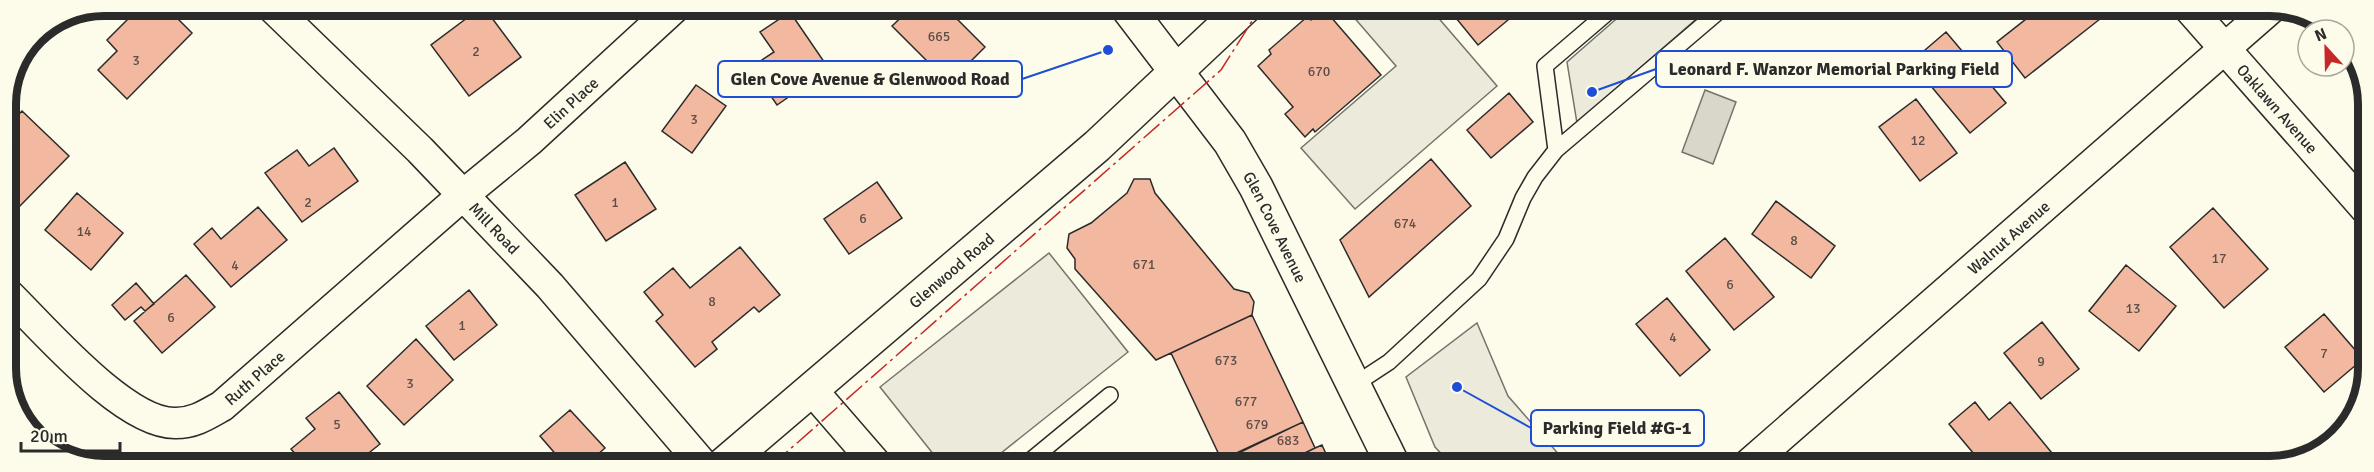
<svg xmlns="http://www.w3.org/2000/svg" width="2374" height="472" font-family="Signika,sans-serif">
<rect width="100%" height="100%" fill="#fdfbea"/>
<!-- parking -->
<path fill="#eceadb" stroke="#74746e" stroke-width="1.5" d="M1345,7H1429L1497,86L1355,209L1301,148L1396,66Z
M1630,7H1710L1577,123L1567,62Z
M1049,253L1128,352L986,465H942L880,387Z
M1477,323L1508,396L1568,465H1452L1435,447L1406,377Z"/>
<!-- water -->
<path fill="#d8d7c9" stroke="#74746e" stroke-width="1.5" d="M1705,90L1736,102L1713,164L1682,152Z"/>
<!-- building -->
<path fill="#f2b8a0" stroke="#2b2b2b" stroke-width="1.5" d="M141,6H165L192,33L127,99L98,70L117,51L107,40Z
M483,6L521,57L469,96L431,45Z
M912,7H945L985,47L949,83L892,26Z
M1447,7H1508L1514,15L1478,45Z
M2040,8H2091L2100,19L2025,78L1997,42Z
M1324,9L1381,75L1315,132L1313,129L1305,137L1285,114L1293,107L1258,66L1271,54L1269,50L1308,16L1311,20Z
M790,12L829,69L777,105L751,67L774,52L760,32Z
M1946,32L2006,103L1970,133L1911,62Z
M696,85L726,106L692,153L662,131Z
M1509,93L1533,122L1491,158L1467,130Z
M1916,99L1957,153L1920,181L1879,127Z
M22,111L69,156L17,209L7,199L6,127Z
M334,148L358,181L302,222L265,173L297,150L309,166Z
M1431,159L1471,206L1369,297L1340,240Z
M625,162L656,209L606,241L575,195Z
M1134,179H1150L1155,193L1234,289L1249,293L1254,302L1252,315L1156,360L1075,269V259L1067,248L1069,234L1091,223L1127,193Z
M877,182L902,218L849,254L824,219Z
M77,193L123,233L91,270L45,230Z
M1776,201L1835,246L1811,278L1752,234Z
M258,207L287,240L231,287L194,244L212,228L221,239Z
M2213,208L2268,269L2224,308L2170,247Z
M1725,238L1774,297L1734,330L1686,271Z
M740,247L780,295L759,312L754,307L712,342L717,349L695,367L656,321L663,315L644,292L673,268L690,288Z
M2126,265L2176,306L2139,351L2089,311Z
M186,275L215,307L162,353L134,321Z
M136,283L154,304L145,311L141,307L125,320L112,305Z
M469,290L497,325L454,360L426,326Z
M1667,298L1710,350L1680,376L1636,324Z
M2324,314L2363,359L2324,392L2285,347Z
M1252,315L1303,422L1222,461L1171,353Z
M2042,322L2079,369L2041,399L2004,353Z
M416,339L453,380L404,425L367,386Z
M339,392L380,444L355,464H304L291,449L315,429L306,418Z
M1975,402L1989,420L2010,402L2061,464L1984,466L1949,424Z
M570,410L605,448L586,465H565L540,436Z
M1303,422L1315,448L1280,465H1240L1234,454Z
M59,437L87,464L51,446Z
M1322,445L1331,465H1280L1315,448Z"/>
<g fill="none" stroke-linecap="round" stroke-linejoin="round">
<!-- service casing -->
<g stroke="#2b2b2b" stroke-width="18">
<path id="service" d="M1556,150L1545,66L1614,7
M1354,385L1389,362L1479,279L1506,239L1523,198L1535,177L1556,150L1724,7
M1025,465L1110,395"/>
</g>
<!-- minor casing -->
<g stroke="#2b2b2b" stroke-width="33">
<g id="minor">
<path id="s1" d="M271,6L420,150L550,286L703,465"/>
<path id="s2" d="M2189,8L2366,209"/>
<path id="s3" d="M7,293C43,328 125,425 176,423C194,423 206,415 222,406L462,196L529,141L676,6"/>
<path d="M812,390L877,465"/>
<path id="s4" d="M1748,465L2271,8"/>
</g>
</g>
<!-- secondary casing -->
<g stroke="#2b2b2b" stroke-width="36">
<g id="secondary">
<path id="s5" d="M1127,7L1230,142L1256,187L1393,465"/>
<path id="s6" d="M723,465L1097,146L1245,7"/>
</g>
</g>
<!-- service -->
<use href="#service" stroke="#fdfbea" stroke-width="15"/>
<!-- minor -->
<use href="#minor" stroke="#fdfbea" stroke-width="30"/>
<!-- secondary -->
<use href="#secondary" stroke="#fdfbea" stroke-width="33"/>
<!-- power -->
<path stroke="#c62828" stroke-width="1.5" stroke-dasharray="21 4.5 3 4.5" stroke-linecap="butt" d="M772,465L1221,70L1261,7"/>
</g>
<g text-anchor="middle" stroke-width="4.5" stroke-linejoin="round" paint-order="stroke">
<!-- number labels -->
<g font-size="14" fill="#5d4e48">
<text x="939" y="41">665</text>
<text x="476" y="56">2</text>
<text x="136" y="65">3</text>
<text x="1319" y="76">670</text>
<text x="694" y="124">3</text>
<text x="1918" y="145">12</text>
<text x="308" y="207">2</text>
<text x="615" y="207">1</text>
<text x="863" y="223">6</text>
<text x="1405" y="228">674</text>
<text x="84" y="236">14</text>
<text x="1794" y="245">8</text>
<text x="2219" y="263">17</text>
<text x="1144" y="269">671</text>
<text x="235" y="270">4</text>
<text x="1730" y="289">6</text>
<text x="712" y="306">8</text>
<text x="2133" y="313">13</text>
<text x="171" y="322">6</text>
<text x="462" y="330">1</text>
<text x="1673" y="342">4</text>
<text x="2324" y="358">7</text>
<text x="1226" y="365">673</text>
<text x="2041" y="366">9</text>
<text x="410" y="388">3</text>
<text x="1246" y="406">677</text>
<text x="337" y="429">5</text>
<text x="1257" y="429">679</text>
<text x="1288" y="445">683</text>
</g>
<!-- street labels -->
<g font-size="16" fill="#2b2b2b" stroke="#fdfbea">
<text dy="6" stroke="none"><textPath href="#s3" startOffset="729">Elin Place</textPath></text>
<text dy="6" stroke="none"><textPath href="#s2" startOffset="134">Oaklawn Avenue</textPath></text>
<text dy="6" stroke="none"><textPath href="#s5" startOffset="266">Glen Cove Avenue</textPath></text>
<text dy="6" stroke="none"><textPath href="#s1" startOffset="315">Mill Road</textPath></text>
<text dy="6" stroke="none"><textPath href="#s4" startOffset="346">Walnut Avenue</textPath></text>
<text dy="6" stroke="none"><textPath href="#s6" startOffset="300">Glenwood Road</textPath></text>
<text dy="6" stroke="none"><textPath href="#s3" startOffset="310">Ruth Place</textPath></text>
</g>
</g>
<!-- crop -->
<path d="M0 0H2374V472H0ZM104 16H2270A88 88 0 0 1 2358 104V368A88 88 0 0 1 2270 456H104A88 88 0 0 1 16 368V104A88 88 0 0 1 104 16Z" fill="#fdfbea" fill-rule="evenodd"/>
<path fill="none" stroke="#2b2b2b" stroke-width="8" d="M104 16H2270A88 88 0 0 1 2358 104V368A88 88 0 0 1 2270 456H104A88 88 0 0 1 16 368V104A88 88 0 0 1 104 16Z"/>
<!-- callouts -->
<path fill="none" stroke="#1d4ed8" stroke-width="2" d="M1592 92L1656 69M1108 50L1022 79M1457 387L1531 428"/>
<g fill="#1d4ed8" stroke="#fdfbea" stroke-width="2">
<circle cx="1592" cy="92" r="6"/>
<circle cx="1108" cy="50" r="6"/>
<circle cx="1457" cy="387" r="6"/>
</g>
<g fill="#fdfbea" stroke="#1d4ed8" stroke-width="2">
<rect x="1656" y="51" width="356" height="36" rx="6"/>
<rect x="718" y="61" width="304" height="36" rx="6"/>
<rect x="1531" y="410" width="173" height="36" rx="6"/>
</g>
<g font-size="18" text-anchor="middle" font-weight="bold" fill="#2b2b2b">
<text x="1834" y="75">Leonard F. Wanzor Memorial Parking Field</text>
<text x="870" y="85">Glen Cove Avenue &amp; Glenwood Road</text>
<text x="1617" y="434">Parking Field #G-1</text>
</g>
<!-- north arrow -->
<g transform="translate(2326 48) rotate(338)"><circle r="28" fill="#fdfbea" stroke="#a9a89e" stroke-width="1.5"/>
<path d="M0-4.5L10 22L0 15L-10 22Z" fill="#c62828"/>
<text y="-9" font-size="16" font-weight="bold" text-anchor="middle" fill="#2b2b2b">N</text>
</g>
<!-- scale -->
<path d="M21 442v9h99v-9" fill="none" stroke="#2b2b2b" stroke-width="3"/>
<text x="30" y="442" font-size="18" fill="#2b2b2b" stroke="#fdfbea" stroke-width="4.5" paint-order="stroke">20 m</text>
</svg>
